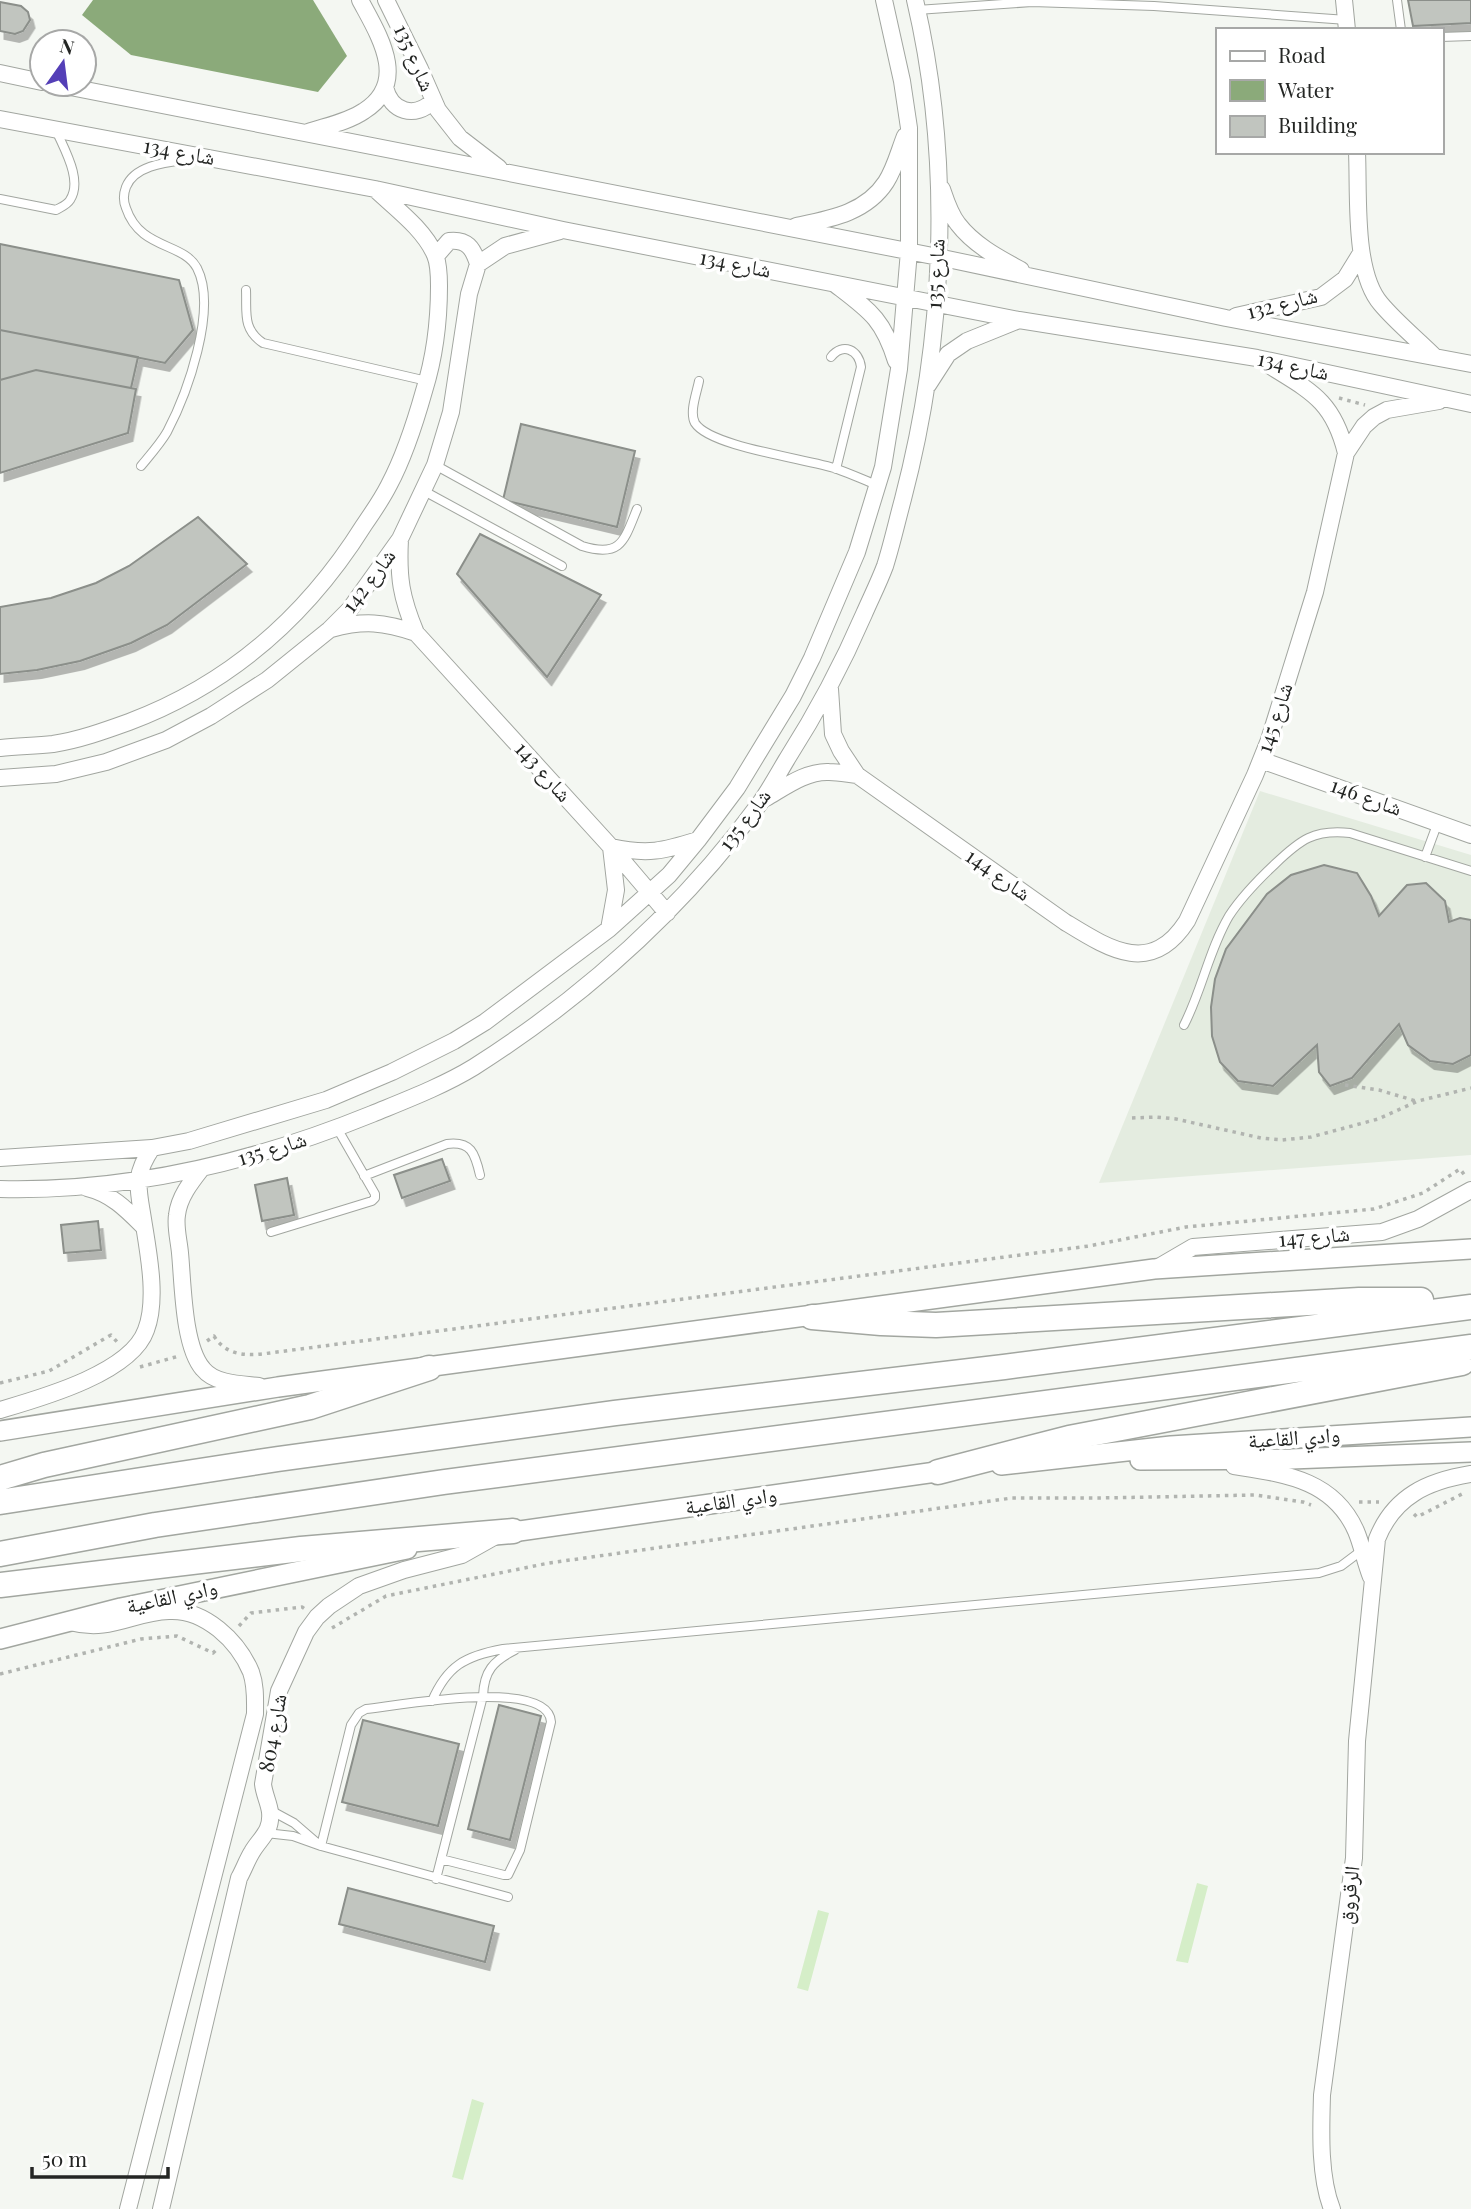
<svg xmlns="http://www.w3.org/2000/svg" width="1471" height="2209" font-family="'Playfair Display','Noto Naskh Arabic',serif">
<defs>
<filter id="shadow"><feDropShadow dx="4.5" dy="8" stdDeviation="0" flood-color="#0004"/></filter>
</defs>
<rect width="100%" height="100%" fill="#f4f7f2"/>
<!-- built -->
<path fill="#e4ece0" d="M1260,791L1471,855V1155L1099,1183Z"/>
<!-- green -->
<path fill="#d5eec8" d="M1197,1883L1208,1886L1188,1963L1176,1961Z
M818,1910L829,1913L808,1991L797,1988Z
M472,2099L484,2103L463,2180L452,2177Z"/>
<!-- water -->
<path fill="#8baa7a" d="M93,0H313L347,56L318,92L131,55L82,15Z"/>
<!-- building -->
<path fill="#c1c5bf" stroke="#8b8f8a" stroke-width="2" filter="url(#shadow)" d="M1408,0H1471V23L1413,26Z
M0,2L21,6L28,12L30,20L23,31L15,34L0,31Z
M0,244L179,280L193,330L165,363L0,330Z
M0,330L138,357L131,388L36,370L0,380Z
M36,370L136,389L128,433L0,473V380Z
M521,424L635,451L617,527L503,500Z
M198,517L247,564L167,625L131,643L80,661L37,670L0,674V607L51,598L96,583L129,566Z
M480,534L601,595L547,677L457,574Z
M1324,865L1357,873L1371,896L1379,916L1407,885L1426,883L1445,901L1449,922L1460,918L1471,920V1055L1453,1064L1430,1061L1408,1045L1399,1024L1352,1078L1330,1086L1319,1072L1317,1045L1273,1086L1238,1081L1220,1062L1212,1036L1211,1007L1215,979L1226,949L1267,894L1291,875Z
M442,1159L450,1181L402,1198L394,1175Z
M287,1178L294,1215L262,1221L255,1185Z
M98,1221L101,1250L64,1253L61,1225Z
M499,1705L541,1716L510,1840L468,1829Z
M363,1720L459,1744L438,1826L342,1802Z
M348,1888L494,1926L485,1962L339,1924Z"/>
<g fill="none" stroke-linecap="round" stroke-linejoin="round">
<!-- service casing -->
<g stroke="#a2a6a0" stroke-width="10">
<path id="service" d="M1397,0L1401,30
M917,10L1032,2L1154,6L1347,20
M1441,37L1471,36
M0,199L56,210C61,207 67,205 70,200C83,180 64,149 56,130
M246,290C247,312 242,329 263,343L427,381
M831,357C843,342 859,350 861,367L836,469
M699,381C697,392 689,412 695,423C710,447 808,459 837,469C851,474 864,480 877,485
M435,465L582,546C621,558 624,541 637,509
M141,466C150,455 160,444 167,432C187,394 218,309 197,268C183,242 140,250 126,208C123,201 123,195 126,187C135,164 170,162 191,159
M424,491L562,566
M1425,857L1438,822
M1184,1025C1202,990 1209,950 1229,916C1242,896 1258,880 1275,864C1300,840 1314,829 1350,833L1471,871
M364,1176L447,1144C471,1141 475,1153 480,1175
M271,1232L372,1201L375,1198V1194L337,1128
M432,1701C447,1666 465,1656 503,1649L1319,1573L1341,1566L1361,1551
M270,1810L294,1823L316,1842
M266,1833L293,1836L321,1846L508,1897
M321,1846L351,1725L359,1713L366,1709C396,1706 549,1677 551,1722L520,1850L508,1875H504L441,1859
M436,1879L483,1696C484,1671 493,1661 515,1650"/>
</g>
<!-- minor casing -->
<g stroke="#a2a6a0" stroke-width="18">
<path id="minor" d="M386,0L420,69L438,110L460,138L499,168
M1344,0L1347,30
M0,73L42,82
M55,84L938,257L1226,318L1471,364
M385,87C391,112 415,119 433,101
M0,119L375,189L563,230L1019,320L1257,358L1471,404
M308,132C326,126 348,122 364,111C410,82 378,34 360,0
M1357,152C1359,194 1353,272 1381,304C1397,323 1417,339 1435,357
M942,189C946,201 950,214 958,224C974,245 999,258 1021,270
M796,226C830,219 866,213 886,182C895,168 899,151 905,136
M436,256L449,241C467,239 473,248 478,264
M836,285C870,311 883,319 896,361
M1236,316L1321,297L1345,279L1361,253
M1267,364C1310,391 1333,400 1346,453
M928,385L948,354L967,341L1019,320
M400,539C398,578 401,597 416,633L611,847L667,913
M331,629C364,620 384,622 416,633
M830,689L833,734L841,751L857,775L1065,922C1109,949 1151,977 1187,921L1255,775L1269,740L1315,592L1346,453L1364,426L1374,417L1387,410L1439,401
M0,748C17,746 35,746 53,744C79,740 104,731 129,722C230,684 307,616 364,525C373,512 382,499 389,485C405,455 415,423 424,391C435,356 439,323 439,286C439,277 439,264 435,255C424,229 395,208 375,189
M1261,760L1471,835
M0,778L56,774L106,762L166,740L211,716L267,680L329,630L350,609L400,539L435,465L451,412L469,294L478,264L505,246L560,231
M766,798C785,787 806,771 829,772C838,772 848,774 857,775
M609,929L616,890L611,847C648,855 663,851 698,840
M0,1158L152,1148L189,1141L326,1100L392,1072L454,1041L485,1022L609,929L669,875L698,840L737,788L793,696L812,658L857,552L883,467L899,369L909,251V128L902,81L884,0
M202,1168C191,1182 179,1197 177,1215C175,1227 179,1241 180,1253C183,1283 183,1346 203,1369C215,1384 241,1384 259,1386
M87,1188C112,1194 127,1210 144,1227
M0,1189C128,1192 254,1162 372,1114C406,1100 443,1086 474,1067C584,997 683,908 760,803C770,789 778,774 787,759C817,712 842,665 864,614C871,598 879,582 885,566C892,544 897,521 903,499C945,338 953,162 915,0
M1157,1268L1193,1247L1382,1232L1418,1219L1471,1190
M0,1410C41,1398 131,1373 146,1330C158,1299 148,1251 143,1219C138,1187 133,1176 152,1148
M1234,1466C1284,1474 1333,1479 1356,1531C1362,1545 1365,1562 1371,1577
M70,1622C111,1633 132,1612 169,1611C205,1609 238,1641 251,1672C256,1686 255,1700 255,1714L128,2209
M161,2209L239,1878C244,1869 247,1860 252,1852C260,1838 272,1832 270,1812C269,1803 264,1794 263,1784L279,1691L306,1632L317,1617L329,1606L359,1586L404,1570L462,1555L494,1537
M1332,2209C1319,2176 1321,2130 1322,2095L1354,1858L1357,1741L1377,1539C1394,1496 1428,1481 1471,1474"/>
</g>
<!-- tertiary casing -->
<g stroke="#a2a6a0" stroke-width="22">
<path id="tertiary" d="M0,1431L278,1387L1154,1269L1471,1249
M1140,1460L1291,1459L1471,1452
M1001,1465L1171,1446L1471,1427
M498,1534L950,1470
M0,1639L121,1608L407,1549"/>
</g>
<!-- primary casing -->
<g stroke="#a2a6a0" stroke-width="27">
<path id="primary" d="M812,1317L881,1323L936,1325L1359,1300H1421
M938,1472L1069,1438L1462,1363
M0,1478L44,1465L310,1407L429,1368
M0,1502L278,1459L615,1413L1004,1367L1471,1307
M0,1554L155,1525L444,1482L1471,1347
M0,1585L301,1549L513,1531"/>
</g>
<!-- path -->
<path stroke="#b1b4b0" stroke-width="3.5" stroke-dasharray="3.5 5" stroke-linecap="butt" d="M1339,398L1365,405
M1345,1085L1379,1090L1416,1101
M1132,1118L1156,1117L1176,1119L1261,1138L1282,1140L1311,1137L1378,1119L1418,1101L1471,1088
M207,1341L214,1336C225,1354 243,1356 262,1354L1089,1246L1186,1227L1374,1209L1423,1193L1460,1169L1466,1177
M140,1367L179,1356
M0,1383L49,1371L111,1335L118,1343
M1359,1502H1379
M1414,1514L1417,1517L1462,1494
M239,1626L251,1613L302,1607L305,1609
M332,1628L386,1596L549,1563L1012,1498H1099L1256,1495L1303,1502L1311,1505
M0,1674L141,1639L177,1636L213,1653L217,1649"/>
<!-- service -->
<use href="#service" stroke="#fff" stroke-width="8"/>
<!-- minor -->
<use href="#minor" stroke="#fff" stroke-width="16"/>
<!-- tertiary -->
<use href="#tertiary" stroke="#fff" stroke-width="19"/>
<!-- primary -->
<use href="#primary" stroke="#fff" stroke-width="24"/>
</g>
<g text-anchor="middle" stroke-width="7" stroke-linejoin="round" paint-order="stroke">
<!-- street labels -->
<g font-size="21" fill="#242624" stroke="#fff">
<text transform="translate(414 58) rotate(66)" y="7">شارع 135</text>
<text transform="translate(179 152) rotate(10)" y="7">شارع 134</text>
<text transform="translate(735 264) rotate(11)" y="7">شارع 134</text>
<text transform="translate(936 274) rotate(-87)" y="7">شارع 135</text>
<text transform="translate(1282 304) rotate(-14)" y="7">شارع 132</text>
<text transform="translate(1293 366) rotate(12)" y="7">شارع 134</text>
<text transform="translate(369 581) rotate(-53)" y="7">شارع 142</text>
<text transform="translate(1275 718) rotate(-72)" y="7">شارع 145</text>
<text transform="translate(543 772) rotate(48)" y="7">شارع 143</text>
<text transform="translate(1366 797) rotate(20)" y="7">شارع 146</text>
<text transform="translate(745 820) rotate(-53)" y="7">شارع 135</text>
<text transform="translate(998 875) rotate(35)" y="7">شارع 144</text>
<text transform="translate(272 1149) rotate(-17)" y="7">شارع 135</text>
<text transform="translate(1314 1237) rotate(-5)" y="7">شارع 147</text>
<text transform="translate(1294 1438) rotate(-4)" y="7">وادي القاعية</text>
<text transform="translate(731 1501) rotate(-8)" y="7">وادي القاعية</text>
<text transform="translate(172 1597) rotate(-12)" y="7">وادي القاعية</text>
<text transform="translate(273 1733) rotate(-80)" y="7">شارع 804</text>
<text transform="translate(1349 1895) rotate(-83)" y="7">الرقروق</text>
</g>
</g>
<!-- legend -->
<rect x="1216" y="28" width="228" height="126" fill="#ffffff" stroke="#a7a8a7" stroke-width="2"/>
<rect x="1230" y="51" width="35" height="10" fill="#ffffff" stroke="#a7a8a7" stroke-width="2"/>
<text x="1278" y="63" font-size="21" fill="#242624">Road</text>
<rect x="1230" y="80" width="35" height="21" fill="#8baa7a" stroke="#a7a8a7" stroke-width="2"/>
<text x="1278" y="98" font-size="21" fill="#242624">Water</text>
<rect x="1230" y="116" width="35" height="21" fill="#c1c5bf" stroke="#a7a8a7" stroke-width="2"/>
<text x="1278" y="133" font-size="21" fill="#242624">Building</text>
<!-- north arrow -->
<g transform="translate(63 63) rotate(14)"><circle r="33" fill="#ffffff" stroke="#a7a8a7" stroke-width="2"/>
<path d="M0-5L12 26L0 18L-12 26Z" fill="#543fb7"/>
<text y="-10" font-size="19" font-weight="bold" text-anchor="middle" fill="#242624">N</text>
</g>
<!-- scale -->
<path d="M32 2167v10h136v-10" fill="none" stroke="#242624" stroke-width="3.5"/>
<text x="42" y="2167" font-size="21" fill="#242624" stroke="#ffffff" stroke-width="5" paint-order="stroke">50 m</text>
</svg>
